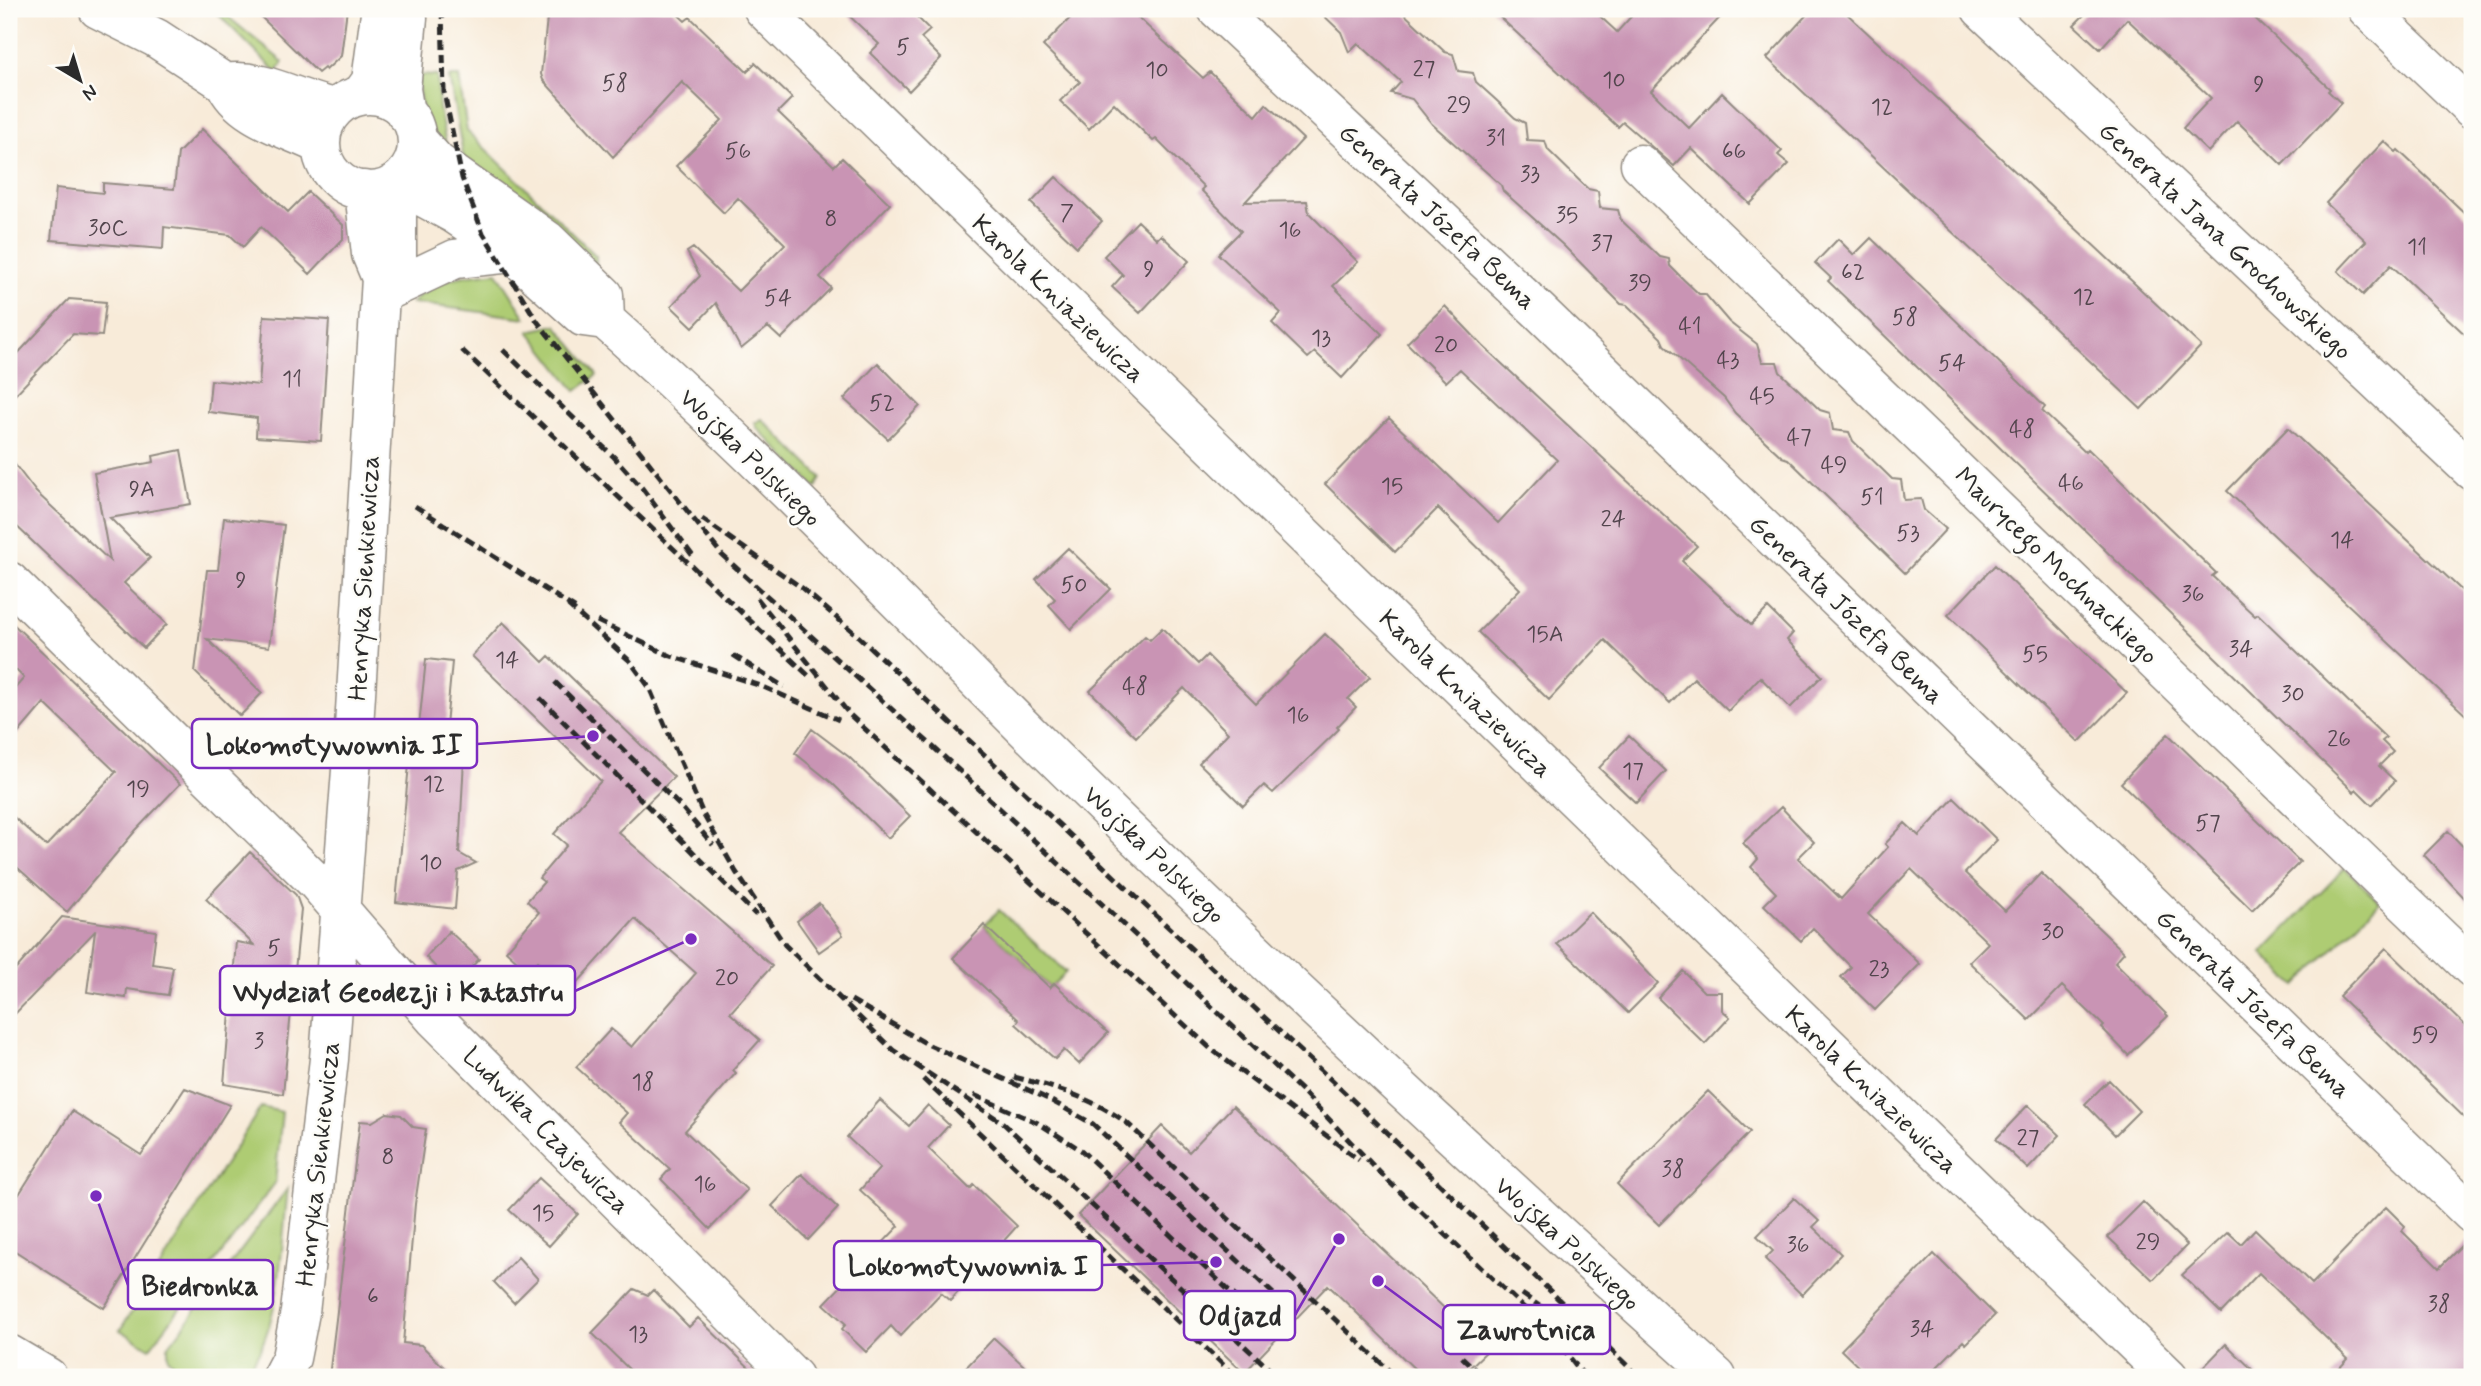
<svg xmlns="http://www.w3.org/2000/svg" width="2481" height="1386" font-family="Mynerve,sans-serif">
<rect width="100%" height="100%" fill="#fdfcf7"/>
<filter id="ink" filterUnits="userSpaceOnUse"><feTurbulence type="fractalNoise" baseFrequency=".0143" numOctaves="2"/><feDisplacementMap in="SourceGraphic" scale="14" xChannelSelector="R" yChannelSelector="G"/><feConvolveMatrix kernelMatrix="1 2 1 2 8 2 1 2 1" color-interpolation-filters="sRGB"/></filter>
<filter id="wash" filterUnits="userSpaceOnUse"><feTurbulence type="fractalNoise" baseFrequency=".00686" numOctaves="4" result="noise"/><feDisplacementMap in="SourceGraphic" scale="28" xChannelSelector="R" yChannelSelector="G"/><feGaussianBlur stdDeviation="1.57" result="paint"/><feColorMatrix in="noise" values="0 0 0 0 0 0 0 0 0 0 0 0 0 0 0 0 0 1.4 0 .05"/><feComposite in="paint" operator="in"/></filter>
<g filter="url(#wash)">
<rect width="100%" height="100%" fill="#f8ebd9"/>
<!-- green -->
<path fill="#aecc73" stroke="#6c7c4f" stroke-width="2" d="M213,9L227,16L283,62L277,73Z
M418,75L437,76L439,108L448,155C428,129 418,109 418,75Z
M449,77H459L467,131L596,256V263L465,166Z
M497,272L526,318L412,303C436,277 463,275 497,272Z
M556,325L597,375L576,391L529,331Z
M762,419L821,477L816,488L757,428L755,423Z
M2345,868L2380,902L2296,986L2262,953Z
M999,910L1066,972L1050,988L984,925Z
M261,1107L282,1112L275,1183L150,1348L120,1330Z
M288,1188C281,1245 282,1335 242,1377H186L168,1358V1347Z"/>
<g id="blocks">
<!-- building -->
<path fill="#c994b4" d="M253,9H347L341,56L326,70L324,68L318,73Z
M548,9H672L685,21L690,17L747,72L755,63L792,98L778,112L834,166L842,158L890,204L820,277L831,288L781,339L768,327L741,349L716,303L693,327L671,306L700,276L687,252L693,248L738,291L785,244L738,198L724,213L676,166L722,120L682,82L613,157L543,80L541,74Z
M842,9H909L930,30L921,38L941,58L909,91L870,53L879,44Z
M1079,9H1129L1203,78L1210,72L1256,116L1266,104L1303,139L1245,202L1307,201L1309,213L1358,262L1333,286L1382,334L1342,378L1315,352L1308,358L1272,323L1281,313L1218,254L1241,231L1201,190L1204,187L1156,139L1153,141L1114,103L1089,129L1060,101L1080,82L1043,46Z
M1317,9H1399L1445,52L1453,54L1458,71L1473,73L1476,82L1496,100L1515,118L1525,123L1527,140L1545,141L1548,150L1588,189L1598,191L1600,208L1618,210L1621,220L1660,257L1669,259L1670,266L1684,280L1699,294H1705L1729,322L1757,344L1762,362H1777L1780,372L1820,410L1830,413L1833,430L1849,432L1853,441L1892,479L1901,480L1904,500L1921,499L1924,510L1946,529L1905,573L1788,459L1782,457L1735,413L1724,398L1664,345L1661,338L1627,305L1621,304L1564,246L1503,191L1501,185L1432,124L1412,99L1391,93L1401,82L1358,43L1349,52L1341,32Z
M1491,9H1592L1617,32L1638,9H1728L1651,91L1689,128L1722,93L1782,151L1778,155L1789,164L1750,204L1691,148L1674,166L1623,122L1618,127Z
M1812,9H1842L2201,346L2141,409L1767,58Z
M2090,9H2245L2330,89L2328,91L2341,103L2282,165L2237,121L2208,152L2183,128L2211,98L2127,19L2100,49L2074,25Z
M202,129L288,212L308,192L343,225V239L310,274L261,227L243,247L230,235L164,227L163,249L51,240L56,188L103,193V183L174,189L178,153Z
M2384,141L2396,152L2398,150L2472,220V341L2391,265L2363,295L2338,271L2366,241L2326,203Z
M1056,177L1102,221L1077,247L1031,203Z
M1138,221L1157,239L1161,235L1189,261L1140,313L1112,287L1123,275L1104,256Z
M1871,238L2045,407L2042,411L2085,452L2088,449L2216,573L2212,576L2255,616L2258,614L2386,738L2382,741L2393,752L2379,766L2395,781L2372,805L2356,789L2354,792L1885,336L1828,281L1831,278L1815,263L1838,239L1854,255Z
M69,299L106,302L102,336L73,334L9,401V363Z
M1445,306L1483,346L1697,546L1682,561L1751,625L1768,608L1793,633L1787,640L1822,676L1790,708L1760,677L1728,711L1694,678L1670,703L1605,640L1549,700L1478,632L1520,589L1438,508L1395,552L1325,484L1389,418L1498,523L1557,460L1460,369L1446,382L1407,343Z
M264,316L329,320L321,441L256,437L257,418L208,412L211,380L259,385Z
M878,363L920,406L888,439L844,399Z
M2288,428L2472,600V721L2227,491Z
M181,450L191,504L110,518L150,558L124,583L167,624L144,648L9,519V457L36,492L110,561L94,473L154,462L153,456Z
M224,518L284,525L269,647L207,639L262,693L240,716L195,672L207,570H218Z
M1068,548L1111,589L1071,629L1049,605L1055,599L1036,579Z
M1995,565L2127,693L2079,742L1948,615Z
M9,620L180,784L136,830L67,912L9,860V813L46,846L116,772L44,703L9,744V695L24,678L9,663Z
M503,622L543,662L549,656L674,777L618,832L772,966L730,1013L760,1040L733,1070L736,1073L685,1131L747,1190L710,1229L661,1179L670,1169L619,1122L627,1113L576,1067L611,1029L632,1047L696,973L635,919L570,991L538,961L529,972L506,951L539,912L527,901L544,882L539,878L567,845L554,834L601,781L472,656Z
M1162,628L1198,664L1207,655L1256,704L1325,634L1370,677L1348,699L1356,707L1337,727L1339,729L1273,793L1264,785L1243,806L1199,763L1228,733L1184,688L1136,737L1090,691L1145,636L1150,640Z
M426,659L452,662L443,757L464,759L459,853L476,863L458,871L455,909L396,902L410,754L416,755Z
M812,729L849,757L910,816L888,838L832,783L795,753Z
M2168,734L2300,862L2252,910L2121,783Z
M1629,736L1666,771L1636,803L1599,768Z
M1954,798L1997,840L1965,873L2005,911L2041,873L2124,952L2115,962L2168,1016L2128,1055L2102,1028L2104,1026L2062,986L2029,1020L1969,962L1988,943L1911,869L1868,914L1920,964L1875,1010L1841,977L1851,967L1813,928L1801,941L1764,905L1776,893L1751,867L1758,859L1743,843L1781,807L1814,842L1798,858L1841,899L1888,847L1885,844L1905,823L1919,836Z
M2448,831L2472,856V906L2424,855Z
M250,852L296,895L301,909L283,1094L224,1084L236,942L254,945L206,899Z
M819,903L843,935L819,952L797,921Z
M1590,912L1658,983L1628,1013L1557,944Z
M62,917L156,931L152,964L173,967L168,995L127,989L126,998L87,992L95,931L9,1020V977Z
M984,925L1050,988L1054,983L1108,1033L1079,1064L1064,1050L1055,1059L1016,1024L1019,1020L953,958Z
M449,931L479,959L458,982L450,975L447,979L426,957Z
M2386,948L2472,1032V1125L2339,996Z
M1683,971L1704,992H1722V1010L1730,1017L1705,1044L1658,998Z
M2109,1080L2139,1111L2115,1135L2085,1104Z
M185,1088L230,1105L104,1308L9,1247V1210L72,1111L141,1155Z
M1708,1091L1750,1132L1659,1225L1617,1184Z
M880,1100L909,1126L928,1105L949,1125L928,1148L970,1189L974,1185L1017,1226L950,1301L941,1293L900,1336L891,1326L866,1352L842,1329L846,1324L824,1304L899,1226L860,1190L880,1168L847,1137Z
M2028,1105L2060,1135L2028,1169L1996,1139Z
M1233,1106L1468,1331L1470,1329L1490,1348L1460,1377H1423L1328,1285L1244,1373L1078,1215L1162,1126L1189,1152Z
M387,1113L401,1115L413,1127L426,1129L415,1204L403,1343L421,1345L454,1377H329L360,1121L372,1122Z
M802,1174L838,1208L808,1240L772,1206Z
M539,1178L578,1214L549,1246L509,1210Z
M1794,1198L1819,1221L1813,1227L1841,1254L1802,1295L1765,1259L1773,1251L1757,1236Z
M2143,1202L2187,1245L2153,1280L2108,1237Z
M2386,1207L2405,1226L2402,1231L2439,1268L2472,1235V1377H2331L2348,1359L2259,1273L2221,1313L2182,1275L2228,1232L2241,1244L2255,1229L2312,1284Z
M1934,1254L1995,1315L1966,1344L1963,1341L1927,1377H1869L1841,1350Z
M518,1257L538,1279L514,1303L494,1282Z
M634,1289L648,1295L653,1290L689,1327L698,1318L759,1377H637L592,1333Z
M994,1338L1036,1377H957Z
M2226,1344L2260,1377H2194Z"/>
</g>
</g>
<g filter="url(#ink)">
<use href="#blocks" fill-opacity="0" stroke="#928b82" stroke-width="2"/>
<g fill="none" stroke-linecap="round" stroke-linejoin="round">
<!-- minor casing -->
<g stroke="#928b82" stroke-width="41">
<path id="minor" d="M98,9L156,38L225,83C239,117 289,129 320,145
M405,9L408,18L401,89L405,113
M763,9L2169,1377
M1217,9L1539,311L2472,1214
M1981,9L2472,471
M2367,9L2472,109
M225,83C263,77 298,101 335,108
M321 143a48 48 0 1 1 96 0a48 48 0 1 1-96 0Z
M360,96L371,81L380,14L384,9
M418,141L437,162L547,240L604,295L605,320
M1640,164L2472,968
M397,183L454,214L512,253L583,317L605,320C757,455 897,602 1041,745C1261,962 1488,1171 1717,1377
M381,278L397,258V183
M381,294L455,259L512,253
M9,581L317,883L435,1019L794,1377
M9,1354L48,1377
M281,1377L291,1358L300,1312L329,1059L353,744L381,278L371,254L364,190"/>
</g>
<!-- minor -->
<use href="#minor" stroke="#fff" stroke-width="38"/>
<!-- rail -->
<path stroke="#2b2b2b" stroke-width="5" stroke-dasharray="10 5" stroke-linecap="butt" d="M442,9L444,92L462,178L483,233L537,321L722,555L964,775L1304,1093L1385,1178L1551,1333L1585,1377
M462,350L809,676
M503,350L614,457L642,488L695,559
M415,506L576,609
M702,519L802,588L858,636L1359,1106L1639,1377
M757,598L850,715L1211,1049L1359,1160
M568,605L630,661L649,687L703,814L736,872L785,945L893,1050L1003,1123L1278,1377
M597,621L671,656L761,686L839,720
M733,655L784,687
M555,682L683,809L713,845
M540,698L756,915
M851,1000L927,1044L1048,1099L1093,1124L1298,1317
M1014,1077C1054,1087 1093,1098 1127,1123L1396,1377
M923,1079L1236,1377
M974,1095L1038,1123L1081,1150L1278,1337
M1522,1294L1586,1338
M1462,1357L1483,1377"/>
</g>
</g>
<g text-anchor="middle" stroke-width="5" stroke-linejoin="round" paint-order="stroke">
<!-- number labels -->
<g font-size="23" fill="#52454d">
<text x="903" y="54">5</text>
<text x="1424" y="76">27</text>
<text x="1157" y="77">10</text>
<text x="1614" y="87">10</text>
<text x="615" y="90">58</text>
<text x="2259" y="91">9</text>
<text x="1459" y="112">29</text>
<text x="1882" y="114">12</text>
<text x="1496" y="145">31</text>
<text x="738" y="158">56</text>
<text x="1734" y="158">66</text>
<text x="1530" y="181">33</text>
<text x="1067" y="220">7</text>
<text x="1567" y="222">35</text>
<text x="831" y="226">8</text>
<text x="108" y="235">30C</text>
<text x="1290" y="237">16</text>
<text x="1602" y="250">37</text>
<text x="2417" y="254">11</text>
<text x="1149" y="276">9</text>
<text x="1853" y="279">62</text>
<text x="1640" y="290">39</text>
<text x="2084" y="304">12</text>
<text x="778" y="305">54</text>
<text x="1905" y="324">58</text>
<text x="1690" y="333">41</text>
<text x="1321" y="345">13</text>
<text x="1446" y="352">20</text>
<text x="1728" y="367">43</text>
<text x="1952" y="370">54</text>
<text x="292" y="386">11</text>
<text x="1762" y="403">45</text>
<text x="882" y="410">52</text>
<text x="2022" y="436">48</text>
<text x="1799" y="444">47</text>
<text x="1834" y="472">49</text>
<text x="2071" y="490">46</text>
<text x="1392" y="493">15</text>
<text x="142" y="496">9A</text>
<text x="1872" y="504">51</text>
<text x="1613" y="526">24</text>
<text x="1908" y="540">53</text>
<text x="2342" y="547">14</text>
<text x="241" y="587">9</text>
<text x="1074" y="592">50</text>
<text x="2193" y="601">36</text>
<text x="1545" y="641">15A</text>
<text x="2241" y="656">34</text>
<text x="2035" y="661">55</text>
<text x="507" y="667">14</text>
<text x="1135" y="693">48</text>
<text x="2293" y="701">30</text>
<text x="1298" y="722">16</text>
<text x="2339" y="746">26</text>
<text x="1633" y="778">17</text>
<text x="434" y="791">12</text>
<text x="138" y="796">19</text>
<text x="2208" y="830">57</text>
<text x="431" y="870">10</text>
<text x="2053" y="939">30</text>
<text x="274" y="955">5</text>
<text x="1879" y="976">23</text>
<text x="727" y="985">20</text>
<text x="2425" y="1042">59</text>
<text x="259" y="1048">3</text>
<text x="643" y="1089">18</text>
<text x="2028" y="1145">27</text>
<text x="388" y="1164">8</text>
<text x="1673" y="1176">38</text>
<text x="705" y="1191">16</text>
<text x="543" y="1220">15</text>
<text x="2148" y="1249">29</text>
<text x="1798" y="1252">36</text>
<text x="373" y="1303">6</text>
<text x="2439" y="1311">38</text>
<text x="1922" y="1336">34</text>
<text x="638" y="1341">13</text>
</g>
<!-- street labels -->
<g font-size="26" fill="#2b2b2b" stroke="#fdfcf7">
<text transform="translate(1438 216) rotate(43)" y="9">Generała Józefa Bema</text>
<text transform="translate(2226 240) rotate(43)" y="9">Generała Jana Grochowskiego</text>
<text transform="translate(1059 298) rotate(44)" y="9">Karola Kniaziewicza</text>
<text transform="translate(751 457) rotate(44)" y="9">Wojska Polskiego</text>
<text transform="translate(2057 565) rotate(44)" y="9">Maurycego Mochnackiego</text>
<text transform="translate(363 578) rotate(-87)" y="9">Henryka Sienkiewicza</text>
<text transform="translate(1847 609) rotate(44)" y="9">Generała Józefa Bema</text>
<text transform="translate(1466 693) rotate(44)" y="9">Karola Kniaziewicza</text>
<text transform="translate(1155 854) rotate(44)" y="9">Wojska Polskiego</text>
<text transform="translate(2254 1003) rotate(44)" y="9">Generała Józefa Bema</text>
<text transform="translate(1872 1089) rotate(44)" y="9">Karola Kniaziewicza</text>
<text transform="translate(547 1130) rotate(45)" y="9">Ludwika Czajewicza</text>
<text transform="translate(317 1164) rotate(-84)" y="9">Henryka Sienkiewicza</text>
<text transform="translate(1568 1243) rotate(42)" y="9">Wojska Polskiego</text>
</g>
</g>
<!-- callouts -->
<path fill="none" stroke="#7b2cbf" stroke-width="2.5" d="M593 736L477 744M691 939L575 991M1216 1262L1102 1265M96 1196L128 1285M1339 1239L1295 1315M1378 1281L1443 1329"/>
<g fill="#7b2cbf" stroke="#fdfcf7" stroke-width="2.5">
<circle cx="593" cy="736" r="7"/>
<circle cx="691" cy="939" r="7"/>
<circle cx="1216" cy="1262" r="7"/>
<circle cx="96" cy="1196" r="7"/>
<circle cx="1339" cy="1239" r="7"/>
<circle cx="1378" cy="1281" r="7"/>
</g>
<g fill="#fdfcf7" stroke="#7b2cbf" stroke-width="2.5">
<rect x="192" y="719" width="285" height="49" rx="7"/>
<rect x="220" y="966" width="355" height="49" rx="7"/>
<rect x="834" y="1241" width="268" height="49" rx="7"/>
<rect x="128" y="1260" width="145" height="49" rx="7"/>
<rect x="1184" y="1291" width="111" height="49" rx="7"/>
<rect x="1443" y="1305" width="167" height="49" rx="7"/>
</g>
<g font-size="28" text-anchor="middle" font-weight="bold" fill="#2b2b2b">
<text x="334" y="754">Lokomotywownia II</text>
<text x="398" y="1001">Wydział Geodezji i Katastru</text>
<text x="968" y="1275">Lokomotywownia I</text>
<text x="200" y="1295">Biedronka</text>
<text x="1240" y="1325">Odjazd</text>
<text x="1526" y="1339">Zawrotnica</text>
</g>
<!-- margin -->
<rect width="2481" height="1386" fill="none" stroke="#fdfcf7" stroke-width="35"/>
<!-- north arrow -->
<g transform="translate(80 80) rotate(142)" stroke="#fdfcf7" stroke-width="5" paint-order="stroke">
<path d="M0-5L12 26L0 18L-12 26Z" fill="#2b2b2b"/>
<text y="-10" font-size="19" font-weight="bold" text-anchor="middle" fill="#2b2b2b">N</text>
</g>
</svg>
